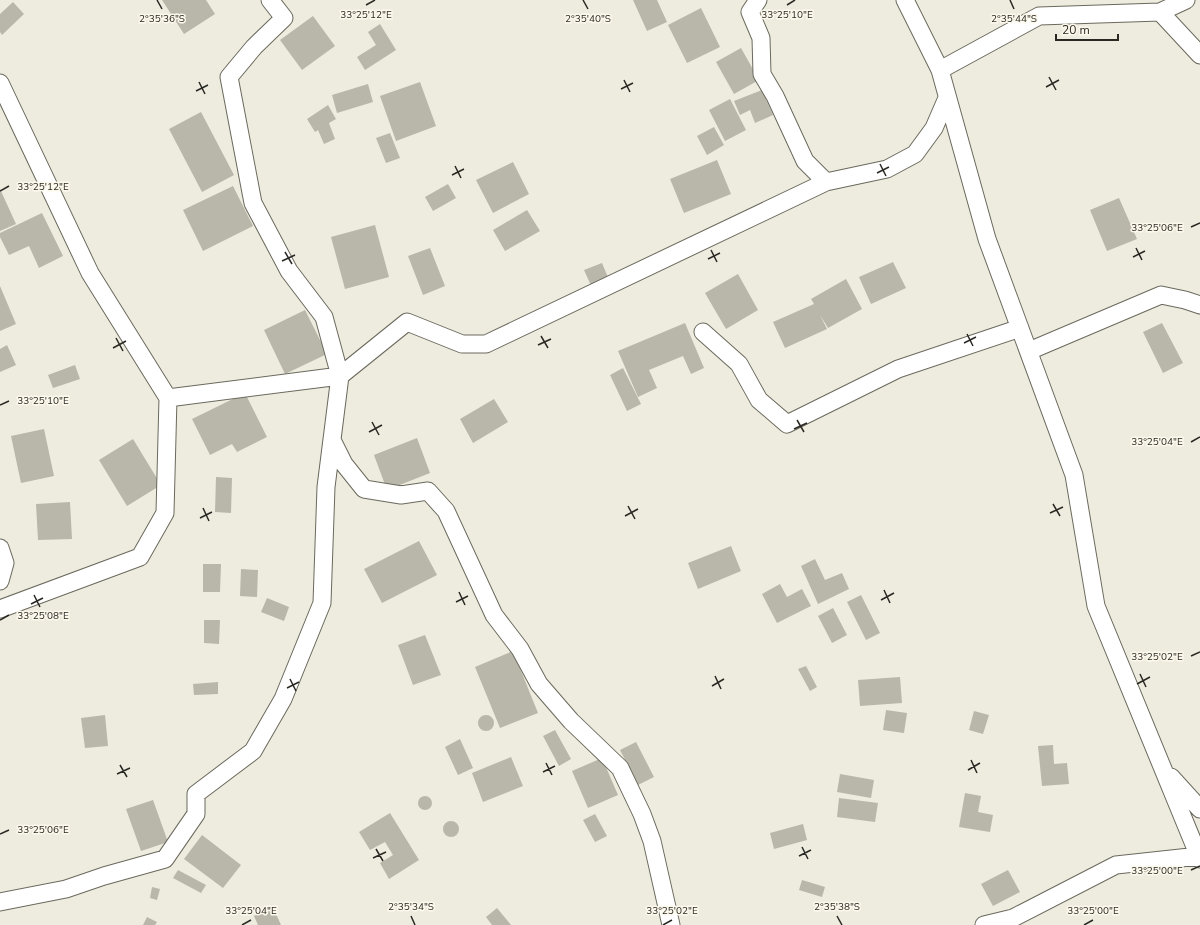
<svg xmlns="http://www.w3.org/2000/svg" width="1200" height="925" font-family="'Nunito Sans',sans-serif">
<rect width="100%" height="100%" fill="#eeecdf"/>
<!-- building -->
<path fill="#b9b6aa" d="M162,0H206L215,14L184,34Z
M633,0H657L667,22L647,31Z
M13,2L24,14L2,35L0,32V14Z
M701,8L720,47L687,63L668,25Z
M313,16L335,46L302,70L280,40Z
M380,24L396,50L365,70L357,57L376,45L368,32Z
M741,48L759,80L734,94L716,62Z
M420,82L436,126L396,141L380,96Z
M368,84L373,102L337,113L332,95Z
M762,90L773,115L755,123L750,110L740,115L734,101Z
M730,99L746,130L725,141L709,110Z
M328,105L336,119L329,123L335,139L324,144L318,130L315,132L307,119Z
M201,112L234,175L202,192L169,129Z
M714,127L724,145L707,155L697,136Z
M390,133L400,158L386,163L376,138Z
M717,160L731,194L684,213L670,179Z
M513,162L529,194L493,213L476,180Z
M448,184L456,198L433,211L425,197Z
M233,186L253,226L203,251L183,210Z
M0,189L16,224L0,231Z
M1119,198L1137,239L1107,251L1090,210Z
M527,210L540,231L505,251L493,230Z
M42,213L63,256L39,268L29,246L9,255L0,237V233Z
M375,225L389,277L345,289L331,237Z
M430,248L445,286L423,295L408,256Z
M893,262L906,288L871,304L859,277Z
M602,263L610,282L593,290L584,270Z
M738,274L758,310L726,329L705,293Z
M846,279L862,309L828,328L820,315L827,329L785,348L773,322L814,304L811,299Z
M0,286L16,324L0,331Z
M305,310L327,354L285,374L264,330Z
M685,323L704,368L691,374L683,356L649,370L657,388L638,397L618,351Z
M1162,323L1183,363L1163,373L1143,332Z
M7,345L16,365L0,372V349Z
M75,365L80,379L53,388L48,375Z
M623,368L641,404L627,411L610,375Z
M245,393L267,437L237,452L232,444L210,455L192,419Z
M494,399L508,422L473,443L460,419Z
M44,429L54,476L21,483L11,436Z
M417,438L430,473L387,490L374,455Z
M133,439L161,485L127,506L99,460Z
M216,477L232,478L231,513L215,512Z
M70,502L72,539L38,540L36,504Z
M419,541L437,575L382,603L364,569Z
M731,546L741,571L698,589L688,563Z
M815,559L825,580L842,573L849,589L818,604L801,566Z
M203,564H221L220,592H203Z
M241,569L258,570L257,597L240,596Z
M780,584L787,597L802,589L811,606L777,623L762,594Z
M861,595L880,633L866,640L847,602Z
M267,598L289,607L284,621L261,612Z
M833,608L847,635L832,643L818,616Z
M204,620H220L219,644L204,643Z
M425,635L441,675L413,685L398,645Z
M513,651L538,713L500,728L475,667Z
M806,666L817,687L810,691L798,669Z
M900,677L902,703L860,706L858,680Z
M218,682V694L194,695L193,684Z
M886,710L907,713L904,733L883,730Z
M974,711L989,715L983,734L969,730Z
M105,715L108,746L85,748L81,718Z
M478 723a8 8 0 1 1 16 0a8 8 0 1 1-16 0Z
M555,730L571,759L559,766L543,736Z
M460,739L473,768L458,775L445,747Z
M636,742L654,777L638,785L620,750Z
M1053,745L1054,764L1067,763L1069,784L1042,786L1038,746Z
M511,757L523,786L483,802L472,773Z
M602,758L618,795L588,808L572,771Z
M840,774L874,780L871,798L837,792Z
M965,793L981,796L978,812L993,815L990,832L959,827Z
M418 803a7 7 0 1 1 14 0a7 7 0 1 1-14 0Z
M839,798L878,803L875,822L837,817Z
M153,800L168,842L141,851L126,809Z
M390,813L419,860L389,879L380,863L393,855L385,842L370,850L359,832Z
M595,814L607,836L595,842L583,820Z
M443 829a8 8 0 1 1 16 0a8 8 0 1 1-16 0Z
M803,824L807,840L774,849L770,833Z
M202,835L241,865L223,888L184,859Z
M178,870L206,885L201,893L173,878Z
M1008,870L1020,892L993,906L981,884Z
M802,880L825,887L822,897L799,890Z
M152,887L160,889L157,900L150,898Z
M273,907L281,925H258L254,916Z
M497,908L511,925H492L486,917Z
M147,917L157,922L155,925H143Z"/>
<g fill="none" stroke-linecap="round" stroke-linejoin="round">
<!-- minor casing -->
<g stroke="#6b695d" stroke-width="19">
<path id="minor" d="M758,0L750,12L761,38L762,74L775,96L805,161L826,182L887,169L915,154L934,128L947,98
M905,0L940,70L987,239L1074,475L1096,606L1200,859
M1160,12L1200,55
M940,70L1039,16L1160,12L1186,0
M0,83L90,273L168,398L165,513L140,557L0,609
M703,332L739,364L759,400L787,424L898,369L1020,328
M1029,351L1161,295L1185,300L1200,305
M168,398L340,376L407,322L462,344H486L826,182
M332,440L344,464L364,489L401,495L428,491L446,511L494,615L520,649L539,684L571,721L620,768L642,814L652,841L671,925
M0,548L5,563L0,581
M1171,777L1200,809
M0,902L66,889L104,876L165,859L196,814V794L253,751L283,699L322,603L326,487L340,376L324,317L289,271L253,203L229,77L254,47L284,18L270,0
M984,925L1013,918L1116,865L1199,856"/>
</g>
<!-- minor -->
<use href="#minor" stroke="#fff" stroke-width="17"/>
</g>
<!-- ticks -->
<path fill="none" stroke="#292823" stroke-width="1.5" d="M157,0L162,9M583,0L588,9M1010,0L1014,9M366,5L375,0M787,5L795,0M1049,77L1056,90M624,80L630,92M199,82L205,94M1046,87L1059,80M621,89L633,83M196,91L208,85M880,164L886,176M455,166L461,178M877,173L889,167M452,175L464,169M0,191L9,186M1191,227L1200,223M1136,248L1142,260M711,250L717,262M285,252L292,264M1133,257L1145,251M708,259L720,253M282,261L295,255M967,334L973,346M541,336L548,348M116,338L123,351M964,343L976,337M538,345L551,339M113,348L126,341M0,405L9,401M797,420L804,432M372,422L379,435M794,429L807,423M369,432L382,425M1191,442L1200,437M1053,504L1060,516M628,506L635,519M203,508L209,521M1050,513L1063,507M625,516L638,509M200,518L212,512M884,590L890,603M459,592L465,605M34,595L40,607M881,600L894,593M456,602L468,596M31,604L43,598M0,620L9,615M1191,656L1200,652M1140,674L1146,687M715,676L721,689M290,679L296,691M1137,684L1150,677M712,686L724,679M287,688L299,682M971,760L977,773M546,763L552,775M120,765L127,777M968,770L980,763M543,772L555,766M117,774L130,768M0,834L9,830M802,847L808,859M376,849L383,861M799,856L811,850M373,858L386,852M1191,870L1200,866M411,916L415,925M837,916L842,925M242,925L251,920M663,925L672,920M1084,925L1093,920"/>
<g font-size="10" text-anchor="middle" fill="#292823" stroke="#fcf9ec" stroke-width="3" stroke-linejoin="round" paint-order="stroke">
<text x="366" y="18">33°25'12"E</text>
<text x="787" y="18">33°25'10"E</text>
<text x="162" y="22">2°35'36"S</text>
<text x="588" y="22">2°35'40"S</text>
<text x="1014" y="22">2°35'44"S</text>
<text x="43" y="190">33°25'12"E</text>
<text x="1157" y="231">33°25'06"E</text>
<text x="43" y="404">33°25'10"E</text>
<text x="1157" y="445">33°25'04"E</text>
<text x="43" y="619">33°25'08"E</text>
<text x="1157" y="660">33°25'02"E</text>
<text x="43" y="833">33°25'06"E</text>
<text x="1157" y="874">33°25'00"E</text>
<text x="411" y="910">2°35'34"S</text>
<text x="837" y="910">2°35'38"S</text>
<text x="251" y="914">33°25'04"E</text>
<text x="672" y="914">33°25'02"E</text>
<text x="1093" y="914">33°25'00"E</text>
</g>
<!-- scale -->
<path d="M1056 34v6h62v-6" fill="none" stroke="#292823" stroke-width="2"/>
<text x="1062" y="34" font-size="12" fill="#292823" stroke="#fcf9ec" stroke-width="3" paint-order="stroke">20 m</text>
</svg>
